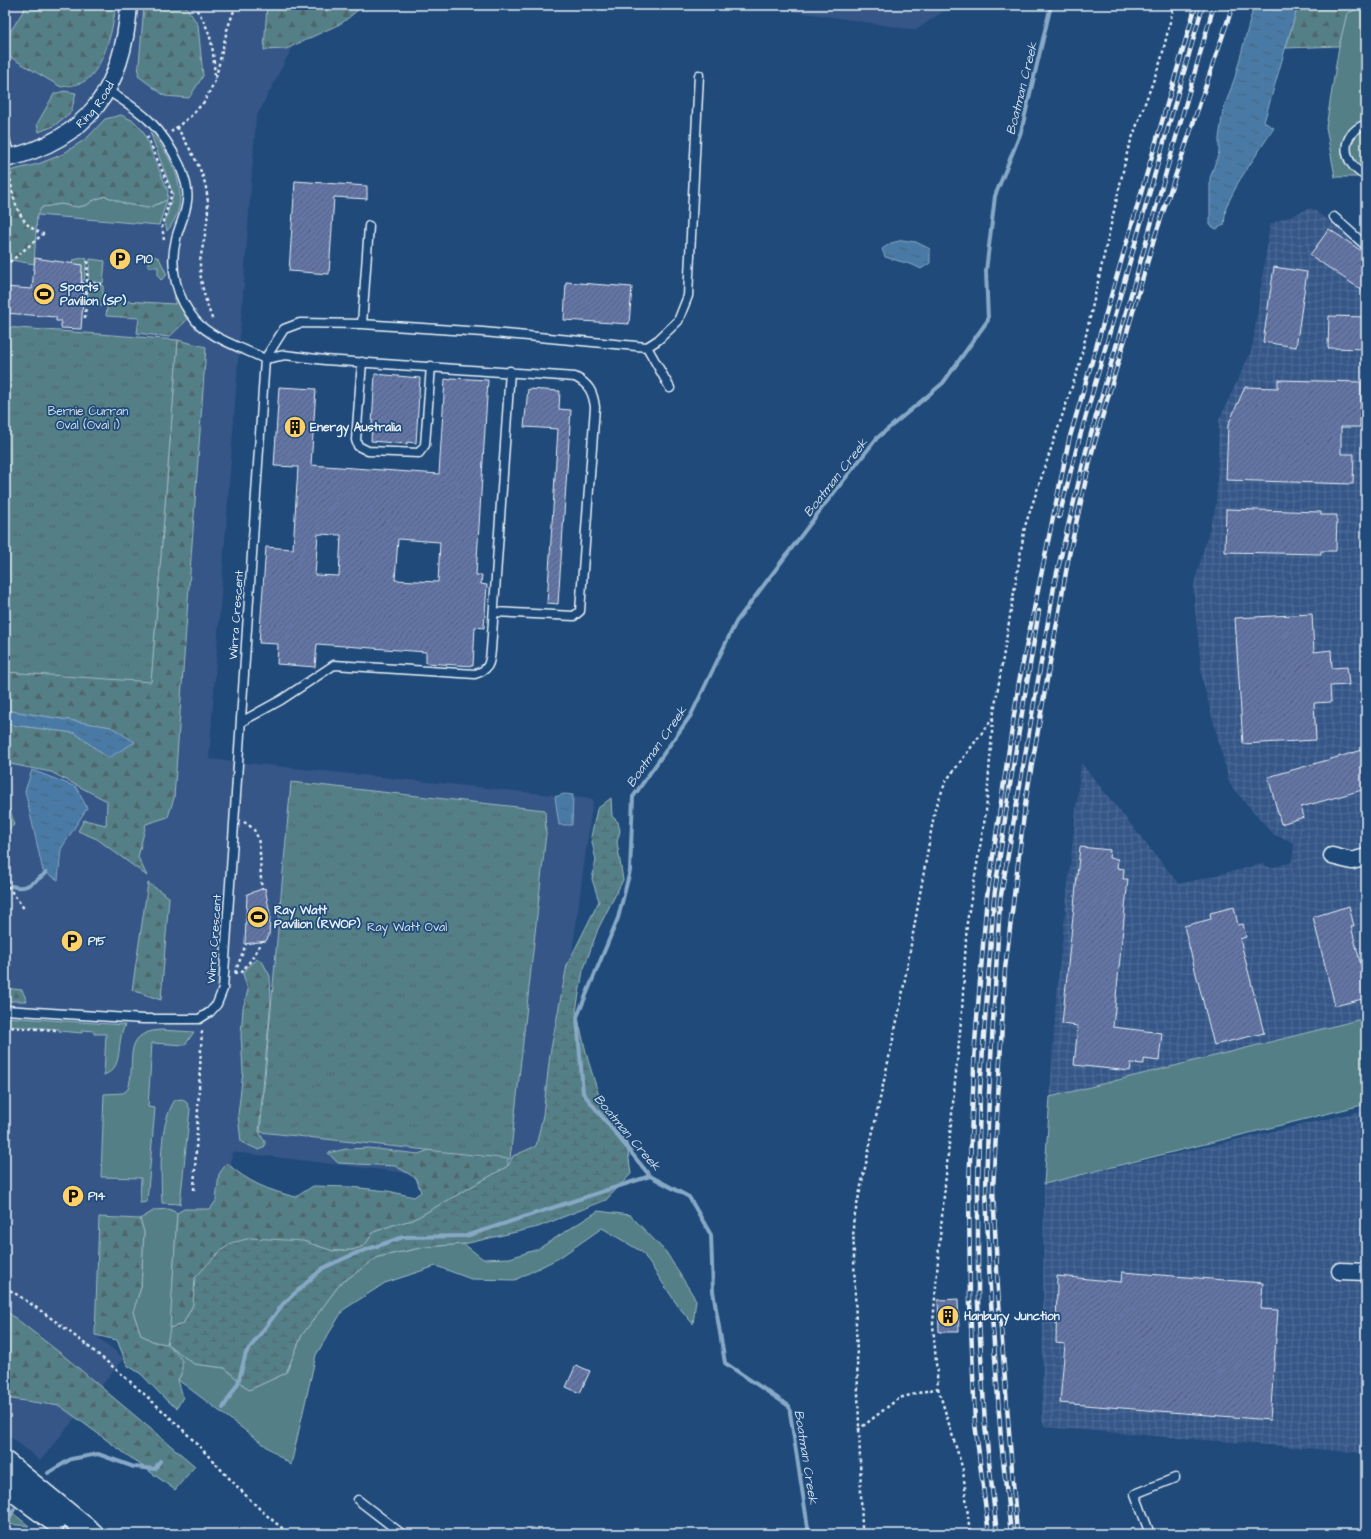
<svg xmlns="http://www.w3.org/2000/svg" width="1371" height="1539" font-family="'Architects Daughter',sans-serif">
<defs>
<pattern id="industrial-grid" width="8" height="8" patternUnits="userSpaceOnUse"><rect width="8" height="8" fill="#345787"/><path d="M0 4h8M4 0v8" fill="none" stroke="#517099"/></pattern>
<pattern id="forest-firs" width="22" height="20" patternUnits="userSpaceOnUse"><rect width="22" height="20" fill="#547f87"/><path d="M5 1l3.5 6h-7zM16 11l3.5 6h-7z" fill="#4e666c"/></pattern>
<pattern id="wetland-marsh" width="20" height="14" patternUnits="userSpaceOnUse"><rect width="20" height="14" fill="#547f87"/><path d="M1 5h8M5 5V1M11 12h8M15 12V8" fill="none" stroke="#4e666c"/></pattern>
<pattern id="park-tufts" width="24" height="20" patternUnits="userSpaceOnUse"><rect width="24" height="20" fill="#547f87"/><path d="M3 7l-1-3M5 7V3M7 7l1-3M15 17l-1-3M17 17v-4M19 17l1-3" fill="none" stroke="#4e666c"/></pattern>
<pattern id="water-ripples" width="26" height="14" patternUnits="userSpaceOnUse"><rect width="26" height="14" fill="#4879a5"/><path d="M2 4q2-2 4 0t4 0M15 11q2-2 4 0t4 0" fill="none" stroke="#47637c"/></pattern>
<pattern id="building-hatch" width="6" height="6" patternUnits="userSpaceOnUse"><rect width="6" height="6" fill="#6475a5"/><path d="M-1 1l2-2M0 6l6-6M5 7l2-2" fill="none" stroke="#56617c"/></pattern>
</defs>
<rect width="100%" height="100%" fill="#1f4a7a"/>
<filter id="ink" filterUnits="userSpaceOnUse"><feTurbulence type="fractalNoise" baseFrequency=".025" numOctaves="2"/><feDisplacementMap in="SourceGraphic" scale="8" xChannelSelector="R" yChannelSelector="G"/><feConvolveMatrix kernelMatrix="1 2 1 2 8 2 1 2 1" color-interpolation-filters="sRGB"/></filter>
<g filter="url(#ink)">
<!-- built -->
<path fill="#345787" d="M5,5H348L295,42L256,118L209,759L593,799L540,1189L232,1152L225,1232L140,1219L99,1217L95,1335L124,1358L40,1461L5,1432Z
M753,5H952L916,30Z"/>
<!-- industrial -->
<path fill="url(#industrial-grid)" d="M1311,208L1366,247V1018L1050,1097L1056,999L1081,763L1179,884L1263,864L1271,868L1292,862L1294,843L1273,834L1230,785L1202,678L1193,588L1216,505L1219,420L1252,349L1270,224Z
M1366,1110V1453L1045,1427L1042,1419L1044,1184Z"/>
<!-- green -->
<path fill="#547f87" stroke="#9eb8c0" d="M1366,6V177H1335L1326,127L1339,46L1347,13Z
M150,132C174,159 194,199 167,231L165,222L173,194Z
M105,196L126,204L148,208L167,200L159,225L37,215L42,207L61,204L78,207L87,205L92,201Z
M148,254L159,258L167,275L161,280L158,276V267H148Z
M83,258L87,259L84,280L81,281L82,265L72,263L73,260Z
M90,259L105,261L103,283L88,281Z
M88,285H103V306L87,305Z
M5,1017L125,1025C115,1045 125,1067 104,1075L106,1034H94V1031L82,1030V1033L59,1031V1029L5,1026Z
M1366,1018V1104L1044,1184L1050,1097Z
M160,1030L194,1032L185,1045L152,1043L148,1107L155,1108L147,1202L140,1203L141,1178L101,1177L104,1094L123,1093L128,1089C137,1063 120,1033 160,1030Z
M182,1099L187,1103L190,1109L180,1204L162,1203C161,1173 158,1125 175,1100Z
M169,1209L177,1213L170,1334L167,1344L194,1364L225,1368L249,1390L286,1373L302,1335L340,1284L378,1257L426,1247L464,1244L483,1259L510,1258L538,1249L598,1211L630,1215L666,1252L696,1300L693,1324L678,1306L642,1252L602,1228L559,1258L515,1280L471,1279L436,1266L385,1283L343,1310L316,1355L291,1465L178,1380L182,1372L167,1344L154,1342L141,1335L133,1312L141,1287L144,1232L140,1219L155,1210Z"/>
<!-- forest -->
<path fill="url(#forest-firs)" stroke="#9eb8c0" d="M27,5H115C115,25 103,70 85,81C79,85 67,86 61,87L5,54V40Z
M144,5H185L198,25L203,76L189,98L165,96L138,76Z
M267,5H364L342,23L286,49L264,50Z
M1298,5H1366V6L1347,13L1339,46L1286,48Z
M64,91L76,93L71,112L54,126L39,132L37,124L54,94Z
M121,115L134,121L143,131L168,191L167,200L148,208L126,204L105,196L92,201L87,205L78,207L61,204L42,207L37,215L34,264L5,259V172L38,164L61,155L87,138L105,119Z
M175,296L187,320L169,337L137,333L139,318L106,316L108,300L175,304Z
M178,340L206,347L174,798L168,817L146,824L138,857L147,876L97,839L78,831L84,820L106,825L107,801L51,772L5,763V724L75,733L108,758L111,727L5,710V672L151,681Z
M5,803L11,812L14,825L5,832Z
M148,883L169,897L161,1000L132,990Z
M257,959L262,961L270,976L271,1000L259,1132L265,1142V1146L259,1150L241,1142L238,1115L243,1072L241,1035L243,1008L248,990L243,974L250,964Z
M5,988L22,990L27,1001H5Z
M444,1145L508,1150V1166L413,1220L393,1225L374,1232L364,1246L353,1250L333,1251L303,1241L196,1278L193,1305L183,1324L170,1328L177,1213L184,1209H210L216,1201L219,1174L227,1163C247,1182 270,1191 296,1197L313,1186L351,1187L388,1191L414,1197L421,1192L416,1178L395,1166L338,1163L328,1153L346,1149L369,1148L418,1154Z
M99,1217L140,1219L144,1232L141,1287L133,1312L141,1335L154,1342L167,1344L182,1360V1372L178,1380L183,1397L177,1408L167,1401L141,1374L127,1365L117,1340L95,1335Z
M5,1310L64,1356L195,1466L175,1490L60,1406L5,1398Z"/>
<!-- wetland -->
<path fill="url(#wetland-marsh)" stroke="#9eb8c0" d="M611,798L612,816L618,822L620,831L617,842L623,880L598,929L583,971L576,1011L588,1060L604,1112L627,1143L631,1174L606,1200L538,1227L464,1244L425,1247L378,1257L340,1284L302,1335L286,1373L249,1390L225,1368L194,1364L167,1344L170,1328L183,1324L193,1305L195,1278L217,1254L231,1243L251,1238L303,1241L333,1251L353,1250L364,1246L374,1232L393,1225L413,1220L508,1166L513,1156L536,1146L543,1115L550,1054L567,965L599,901L592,879L596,860L591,837L597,809Z"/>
<!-- park -->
<path fill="url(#park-tufts)" stroke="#9eb8c0" d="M5,327L178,340L151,682L5,672Z
M291,782L545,810L546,834L510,1159L260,1132Z
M5,1507L29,1526L5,1524Z"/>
<!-- water -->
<path fill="url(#water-ripples)" stroke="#88a9c6" d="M1254,5H1298L1264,122L1274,128L1239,181L1226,207L1224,225L1216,229L1210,225V178L1219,152V138L1223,111L1235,77Z
M903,240L916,242L930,249V263L921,269L913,265L885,257L882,249L891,243Z
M5,710L111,727L135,742L108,758L75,733L5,724Z
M32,770L76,787L87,808L61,849L58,880L43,871L25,791Z
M564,794L573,795L572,825H559L555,797Z"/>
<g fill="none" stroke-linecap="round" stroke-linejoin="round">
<!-- stream -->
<path stroke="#88a9c6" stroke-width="4" d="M12,886C26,891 35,881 46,873
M223,1408L238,1383L246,1353L283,1304L323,1268L354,1254L403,1237L466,1236L650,1176
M48,1473L71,1459L98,1454L134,1467L155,1469L160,1461
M5,1515L10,1517L14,1509
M809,1534L789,1406L725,1363L713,1291L711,1235L689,1197L650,1176L583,1093L577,1017L618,918L630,871L633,797L691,715L736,622L825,504L877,438L943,383L988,320L986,271L995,196L1021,132L1051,5"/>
</g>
<!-- building -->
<path fill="url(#building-hatch)" stroke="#e8f1f8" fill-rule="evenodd" d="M295,181L367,186V199L334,197L329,274L289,271Z
M1329,229L1366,254V293L1310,255Z
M35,258L82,265L81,287H84L81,329L61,328V321H56V317L5,313V287L32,289Z
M1274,267L1307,272L1296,347L1263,342Z
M566,282L632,287L629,324L564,320Z
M1329,316L1366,317V349L1328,348Z
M375,374L420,378L416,443L407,442V444L371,441Z
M451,378L488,380L476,575H482L481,584L487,585L484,628L475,627L473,666L426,663V652L317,644L315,667L277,664L278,644L259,643L266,547L293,549L298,467L274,466L279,387L316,389L311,465L439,474L445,379L451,380ZM318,534L341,535L339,576L315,575ZM398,539L440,542L438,582L395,580Z
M1278,380L1361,382L1360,427H1341V454H1354L1353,484L1226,480L1228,425L1245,387L1278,388Z
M528,389L560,391L559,409L571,410L558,604L547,603L558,429L524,427Z
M1226,509L1321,512V515H1337L1336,551H1321V554L1225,552Z
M1312,614L1314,652L1331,650L1332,668L1347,667L1349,685L1330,686L1331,702L1314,703L1316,740L1243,744L1235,618Z
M1366,749V789L1301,807L1304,817L1281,824L1268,777Z
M1080,847L1110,850L1109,858L1118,859L1117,868L1124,869L1123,879H1128L1113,1027L1162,1033L1159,1061L1144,1059V1064L1131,1063L1130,1071L1074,1065L1078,1026L1062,1024Z
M265,888L270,914L269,936L266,941L245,944L247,894Z
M1349,906L1354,926H1351L1366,985V998L1335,1006L1313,917Z
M1234,907L1238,925L1243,924L1246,937L1240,939L1264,1033L1214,1045L1184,926L1211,919L1210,913Z
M1122,1272L1263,1283L1261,1309L1278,1310L1270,1420L1060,1403L1065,1344L1056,1343L1057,1276L1121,1282Z
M958,1299L959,1332H939L938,1300Z
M576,1365L590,1371L580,1393L566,1387Z"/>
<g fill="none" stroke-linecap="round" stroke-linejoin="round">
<!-- service casing -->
<g stroke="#e8f1f8" stroke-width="11">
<path id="service" d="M1366,124C1338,135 1342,164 1366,176
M5,139L10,157
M1334,217L1366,246
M362,324L369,226
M647,347L658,340L678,321L688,296L699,75
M362,362L356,440L358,446L368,451L419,453L425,445L431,366
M494,612L574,616L580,611L595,407C593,392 589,384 575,377L325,360L285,355L265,359L284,329L300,323L362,324L483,332L647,347L670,388
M241,722L281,700L334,665L475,674C489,670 490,663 491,650L510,371
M5,1010L143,1019H199L210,1012L217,1004L223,989L265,359C245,349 210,338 196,321C176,298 169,268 176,239C179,226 186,214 187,201C189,189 184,177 180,166C162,127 143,112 108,91
M358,1500L402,1534
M1150,1534L1135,1494L1175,1478"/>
</g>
<!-- minor casing -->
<g stroke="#e8f1f8" stroke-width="19">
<g id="minor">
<path id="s1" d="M5,159C89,139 123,89 129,5"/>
<path d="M1332,856L1352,861L1366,857"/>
<path d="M1340,1271L1366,1272"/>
</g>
</g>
<!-- secondary casing -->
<g stroke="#e8f1f8" stroke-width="25">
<path id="secondary" d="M5,1463L92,1534
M5,1484L55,1521"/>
</g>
<!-- path -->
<path stroke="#e8f1f8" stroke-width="2.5" stroke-dasharray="3 3" stroke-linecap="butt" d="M193,5C213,31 213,48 215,79
M177,127C189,148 204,170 207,194C210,216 205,234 201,255C197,275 206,303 213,321
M171,132L192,115L204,102L215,81L227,30L236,5
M147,136L172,193L162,225L164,240
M5,190L10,183
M5,266L43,234C38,232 33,229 29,226C16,214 10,188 10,171
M81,283L103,284
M85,318L88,259
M244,822C247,824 252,827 254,830C263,842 259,873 262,889
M5,862L9,888L25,910
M235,973L242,972L253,957L261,942
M235,973L246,944
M5,1027L57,1030
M194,1190L202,1029
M5,1287C69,1327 127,1377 182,1429C218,1464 250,1505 290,1534
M938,1388L963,1470L970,1534
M858,1430L899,1398L938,1388L933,1324L939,1247L962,1011L967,922L986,812L993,719
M860,1534L862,1528L853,1223L900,1007L935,809L946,781L993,718L1025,526L1079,366L1128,149L1161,60L1174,5"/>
<!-- service -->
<use href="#service" stroke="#1f4a7a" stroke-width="8"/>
<!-- minor -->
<use href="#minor" stroke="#1f4a7a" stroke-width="16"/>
<!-- secondary -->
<use href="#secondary" stroke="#1f4a7a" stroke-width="22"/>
<!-- rail casing -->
<g stroke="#e8f1f8" stroke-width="4.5">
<path id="rail" d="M1059,517L1077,447L1203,5
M989,1534L975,1423L970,1302L969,1187L975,1043L987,896L1019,682L1069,440L1196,5
M997,1534L985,1425L978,1303V1189L980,1090L994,898L1009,791L1039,611
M1011,1534L1001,1440L990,1288L986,1189L989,1093L1000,901L1055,581L1086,451L1214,5
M1017,1534L998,1290L993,1189L1005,969L1026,798L1069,555L1092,452L1155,236L1233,5"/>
</g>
<!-- rail -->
<use href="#rail" stroke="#1f4a7a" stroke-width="3" stroke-dasharray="9" stroke-linecap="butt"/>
</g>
</g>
<!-- icons -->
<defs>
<g id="parking-disc" transform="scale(1.15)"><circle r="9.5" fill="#ffd166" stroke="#1f4a7a"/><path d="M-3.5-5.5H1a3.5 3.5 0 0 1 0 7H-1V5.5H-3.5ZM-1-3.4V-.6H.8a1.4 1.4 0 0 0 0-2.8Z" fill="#111"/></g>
<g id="stadium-disc" transform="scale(1.15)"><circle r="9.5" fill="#ffd166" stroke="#1f4a7a"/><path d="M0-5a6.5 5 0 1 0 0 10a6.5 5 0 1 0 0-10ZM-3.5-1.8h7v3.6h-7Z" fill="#111"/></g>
<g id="building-disc" transform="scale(1.15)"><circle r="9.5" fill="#ffd166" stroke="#1f4a7a"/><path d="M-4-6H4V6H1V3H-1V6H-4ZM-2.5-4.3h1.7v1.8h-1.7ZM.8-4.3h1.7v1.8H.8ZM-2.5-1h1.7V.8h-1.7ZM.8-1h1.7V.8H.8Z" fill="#111"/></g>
</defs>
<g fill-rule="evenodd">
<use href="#parking-disc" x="120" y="259"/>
<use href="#stadium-disc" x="44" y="294"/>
<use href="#building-disc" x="295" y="427"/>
<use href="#stadium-disc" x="258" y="917"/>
<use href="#parking-disc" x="72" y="941"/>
<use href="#parking-disc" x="73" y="1196"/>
<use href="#building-disc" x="948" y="1316"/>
</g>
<g text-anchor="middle" stroke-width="3.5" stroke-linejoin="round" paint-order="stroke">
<!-- street labels -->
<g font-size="12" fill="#e8f1f8" stroke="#1f4a7a">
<text dy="4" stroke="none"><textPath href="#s1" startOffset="108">Ring Road</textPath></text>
<text transform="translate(236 615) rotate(-86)" y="4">Wirra Crescent</text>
<text transform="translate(214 939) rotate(-86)" y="4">Wirra Crescent</text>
</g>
<!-- poi labels -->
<g font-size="12" font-weight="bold" fill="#e8f1f8" stroke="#1f4a7a" text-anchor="start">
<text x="136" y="263">P10</text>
<text x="60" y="291">Sports<tspan x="60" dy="14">Pavilion (SP)</tspan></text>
<text x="310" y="431">Energy Australia</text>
<text x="274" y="914">Ray Watt<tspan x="274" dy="14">Pavilion (RWOP)</tspan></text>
<text x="88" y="945">P15</text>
<text x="88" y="1200">P14</text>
<text x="964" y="1320">Hanbury Junction</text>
</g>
<!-- park labels -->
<g font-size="12" fill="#d2e0e7" stroke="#1f4a7a">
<text x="88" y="415">Bernie Curran<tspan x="88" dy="14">Oval (Oval 1)</tspan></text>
<text x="407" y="931">Ray Watt Oval</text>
</g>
<!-- water labels -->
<g font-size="13" font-style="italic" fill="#d0dfec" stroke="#1f4a7a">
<text transform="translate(1021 88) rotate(-76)" y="5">Boatman Creek</text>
<text transform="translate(835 477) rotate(-52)" y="5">Boatman Creek</text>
<text transform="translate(656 746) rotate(-55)" y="5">Boatman Creek</text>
<text transform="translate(628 1132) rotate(50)" y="5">Boatman Creek</text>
<text transform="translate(807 1457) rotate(81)" y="5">Boatman Creek</text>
</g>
</g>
<!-- margin -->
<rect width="1371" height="1539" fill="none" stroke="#1f4a7a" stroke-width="20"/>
<rect x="10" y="10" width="1351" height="1519" fill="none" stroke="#e8f1f8" stroke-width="1.5" filter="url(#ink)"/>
</svg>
